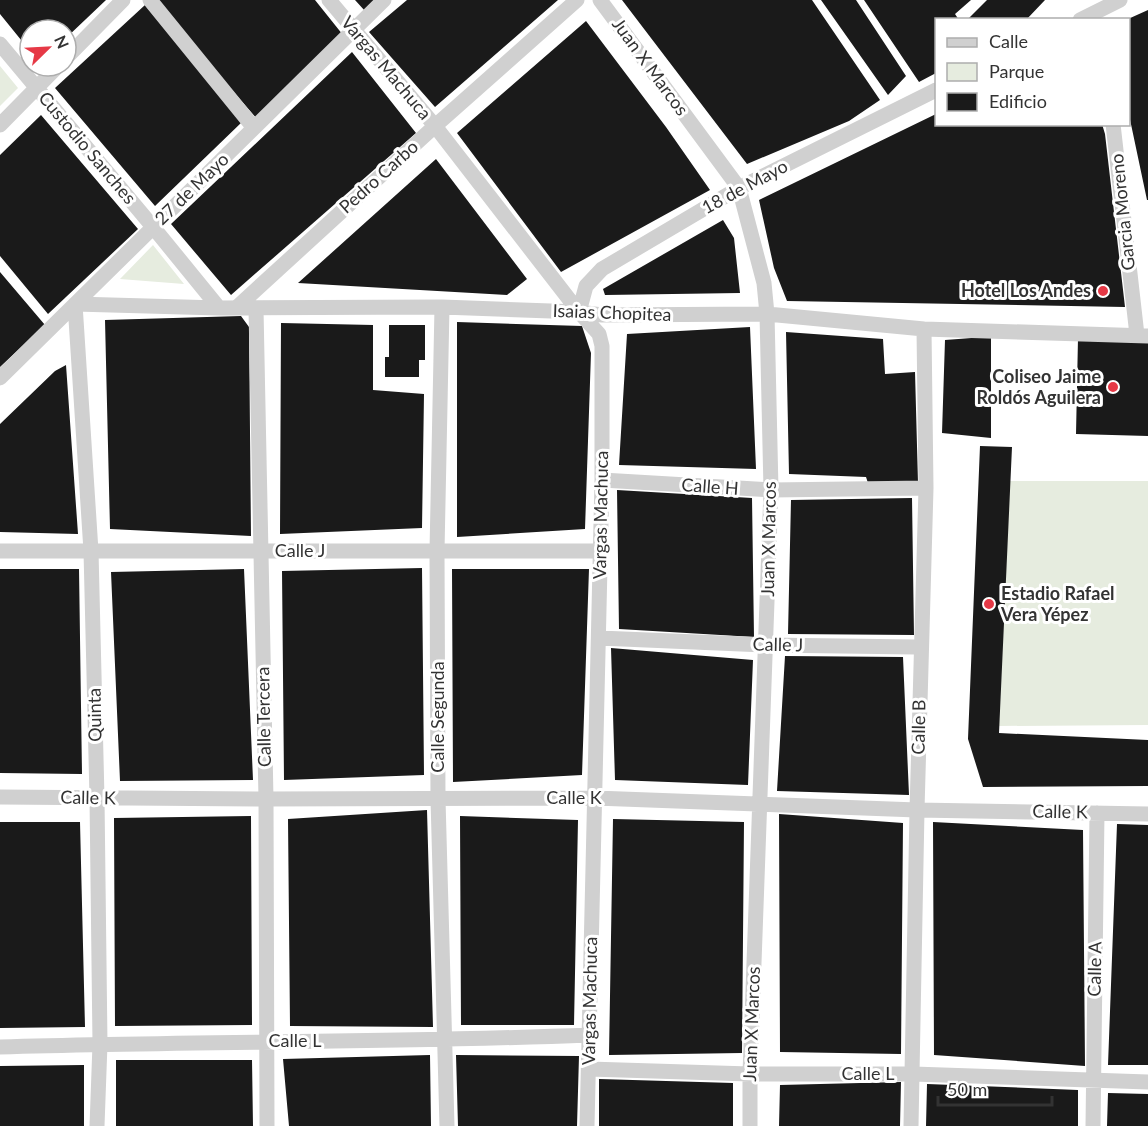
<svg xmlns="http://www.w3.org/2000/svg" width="1148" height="1126" font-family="Lato,sans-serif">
<rect width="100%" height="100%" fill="#fff"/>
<!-- green -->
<path fill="#e6ecdf" d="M0,66L18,88L0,106Z
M153,245L184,284L120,279Z
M1010,481H1148V725L999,726Z"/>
<!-- building -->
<path fill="#1a1a1a" d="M0,0H106L66,38V30H30V51L0,14Z
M154,0H315L343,35L257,119Z
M355,0H375L365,11Z
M407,0H558L435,107L369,32Z
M622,0H812L880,100L849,121L747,164Z
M821,0H856L906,76L888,95Z
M864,0H971L955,14L959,20H936V73L919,82Z
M987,0H1045L1026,20H967Z
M145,5L242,122L155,206L55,88Z
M1148,10V200H1147L1128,110V19Z
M586,21L666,127L710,190L561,272L457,133Z
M352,52L416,133L231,295L171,224Z
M936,114V124H1102L1105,134L1125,307L787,301L774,268L759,200Z
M41,115L138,229L48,314L0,256V155Z
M436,159L527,279L507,295L298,283Z
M723,220L734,238L740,293L605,295L603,289Z
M0,272L45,325L0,367Z
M241,316L249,327L251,536L110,529L105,320Z
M457,322L582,326L591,353L585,529L457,537Z
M281,323L373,325V390L424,394L422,528L280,534Z
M389,325H425V360H419V377H385V357H389Z
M750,327L756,469L619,465L627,334Z
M786,332L883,339L885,374L915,372L918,483H868L866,477L789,474Z
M985,337L991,338V438L942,433L945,340Z
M1078,338L1148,340V436L1076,434Z
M66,365L78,534L0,532V424L55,371Z
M980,446L1012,447L999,733L1148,740V786L983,787L968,739Z
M617,490L752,498L754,637L619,629Z
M912,498L914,635L788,634L791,500Z
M422,568L424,775L284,780L282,571Z
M0,569H79L82,774L0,773Z
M244,569L253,780L120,781L111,572Z
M452,569H589L582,775L453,782Z
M611,648L753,660L748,785L615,780Z
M785,656L903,657L909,795L777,791Z
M427,810L433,1027L290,1026L288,819Z
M779,814L903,823L901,1054L780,1052Z
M251,816L252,1025L115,1026L114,818Z
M460,816L578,820L574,1025H461Z
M613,819L744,822L742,1053L609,1055Z
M0,822H80L85,1027L0,1028Z
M933,822L1083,830L1085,1066L934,1055Z
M1117,824L1148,825V1065H1108Z
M430,1055L431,1126H289L283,1059Z
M456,1055L579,1056L577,1126H458Z
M116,1060H252L253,1126H116Z
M84,1065V1126H0V1066Z
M599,1079L733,1083V1126H599Z
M901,1082L900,1126H779L780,1085Z
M927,1084L1078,1090V1126H926Z
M1108,1093L1148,1094V1126H1107Z"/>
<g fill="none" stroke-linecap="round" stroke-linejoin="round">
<!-- street -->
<path stroke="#d0d0d0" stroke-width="15" d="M150,0L254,128
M329,0L435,126L579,312L599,334L602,346V480L587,1126
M600,0L739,188L764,283L767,314L771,490L750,1074V1126
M1080,20L1120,0
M0,44L153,227L219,308
M66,58L123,0
M1113,124L1137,335
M0,125L58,66
M442,307L437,551L438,799L447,1126
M236,308L435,126L577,0
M256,309L266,799L267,1126
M579,312L586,286L602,269L739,188L936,90
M0,378L384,0
M602,480L771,490L926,488
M0,551H601
M599,638L767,645L915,647L921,645
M0,797L266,799L595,798L917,810L1148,814
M0,1047C196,1041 393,1043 589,1035
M589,1069L750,1074H913L1148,1082
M97,1126L100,1044L97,798L91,551L75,304L219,308L442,307L579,312L602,315L767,314L924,329L1148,336
M911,1126L917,810L926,488L924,329
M1093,1126L1097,813"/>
</g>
<!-- markers -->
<g fill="#e63946" stroke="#fff" stroke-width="2">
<circle cx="1103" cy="291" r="6"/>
<circle cx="1113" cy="387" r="6"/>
<circle cx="989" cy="604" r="6"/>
</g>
<g text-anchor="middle" stroke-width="6" stroke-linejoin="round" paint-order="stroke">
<!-- street labels -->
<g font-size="18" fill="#333" stroke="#fff">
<text transform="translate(650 67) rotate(54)" y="6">Juan X Marcos</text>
<text transform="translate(386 68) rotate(50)" y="6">Vargas Machuca</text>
<text transform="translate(87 148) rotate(50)" y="6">Custodio Sanches</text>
<text transform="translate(379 177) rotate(-42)" y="6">Pedro Carbo</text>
<text transform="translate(745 187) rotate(-28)" y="6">18 de Mayo</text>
<text transform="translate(192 189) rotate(-44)" y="6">27 de Mayo</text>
<text transform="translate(1123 212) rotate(-96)" y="6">Garcia Moreno</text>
<text transform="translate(612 313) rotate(2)" y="6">Isaias Chopitea</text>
<text transform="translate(710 487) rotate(4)" y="6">Calle H</text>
<text transform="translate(601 515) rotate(-89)" y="6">Vargas Machuca</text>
<text transform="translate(769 539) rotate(-89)" y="6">Juan X Marcos</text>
<text x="300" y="557">Calle J</text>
<text transform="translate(778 645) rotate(1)" y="6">Calle J</text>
<text transform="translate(95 715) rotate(-91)" y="6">Quinta</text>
<text transform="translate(264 717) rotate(-91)" y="6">Calle Tercera</text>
<text transform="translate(438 717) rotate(-90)" y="6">Calle Segunda</text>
<text transform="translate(919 727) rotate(-89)" y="6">Calle B</text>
<text transform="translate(88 798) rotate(1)" y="6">Calle K</text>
<text x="574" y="804">Calle K</text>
<text transform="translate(1060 812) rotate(1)" y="6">Calle K</text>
<text transform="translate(1095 969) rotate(-89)" y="6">Calle A</text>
<text transform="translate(590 1001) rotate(-89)" y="6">Vargas Machuca</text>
<text transform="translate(752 1024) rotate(-88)" y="6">Juan X Marcos</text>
<text x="295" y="1047">Calle L</text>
<text x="868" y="1080">Calle L</text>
</g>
<!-- poi labels -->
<g font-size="18" font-weight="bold" fill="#333" stroke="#fff" text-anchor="end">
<text x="1091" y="297">Hotel Los Andes</text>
<text x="1101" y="383">Coliseo Jaime<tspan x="1101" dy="21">Roldós Aguilera</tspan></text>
<text x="1001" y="600" text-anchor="start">Estadio Rafael<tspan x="1001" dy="21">Vera Yépez</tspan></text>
</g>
</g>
<!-- legend -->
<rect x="935" y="18" width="195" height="108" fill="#ffffff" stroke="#adadad" stroke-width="1.5"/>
<rect x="947" y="38" width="30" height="9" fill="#d0d0d0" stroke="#adadad" stroke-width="1.5"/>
<text x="989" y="48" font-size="18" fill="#333333">Calle</text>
<rect x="947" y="63" width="30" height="18" fill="#e6ecdf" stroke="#adadad" stroke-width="1.5"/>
<text x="989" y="78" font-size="18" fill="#333333">Parque</text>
<rect x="947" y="93" width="30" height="18" fill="#1a1a1a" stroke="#adadad" stroke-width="1.5"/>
<text x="989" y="108" font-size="18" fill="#333333">Edificio</text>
<!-- north arrow -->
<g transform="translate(48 48) rotate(66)"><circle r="28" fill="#ffffff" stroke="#adadad" stroke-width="1.5"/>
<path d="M0-4.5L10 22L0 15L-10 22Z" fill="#e63946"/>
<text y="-9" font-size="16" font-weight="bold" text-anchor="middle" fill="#333333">N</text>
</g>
<!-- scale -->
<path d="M938 1096v9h114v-9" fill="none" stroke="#333333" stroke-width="3"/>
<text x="947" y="1096" font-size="18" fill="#333333" stroke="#ffffff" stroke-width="4.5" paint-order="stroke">50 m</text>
</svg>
